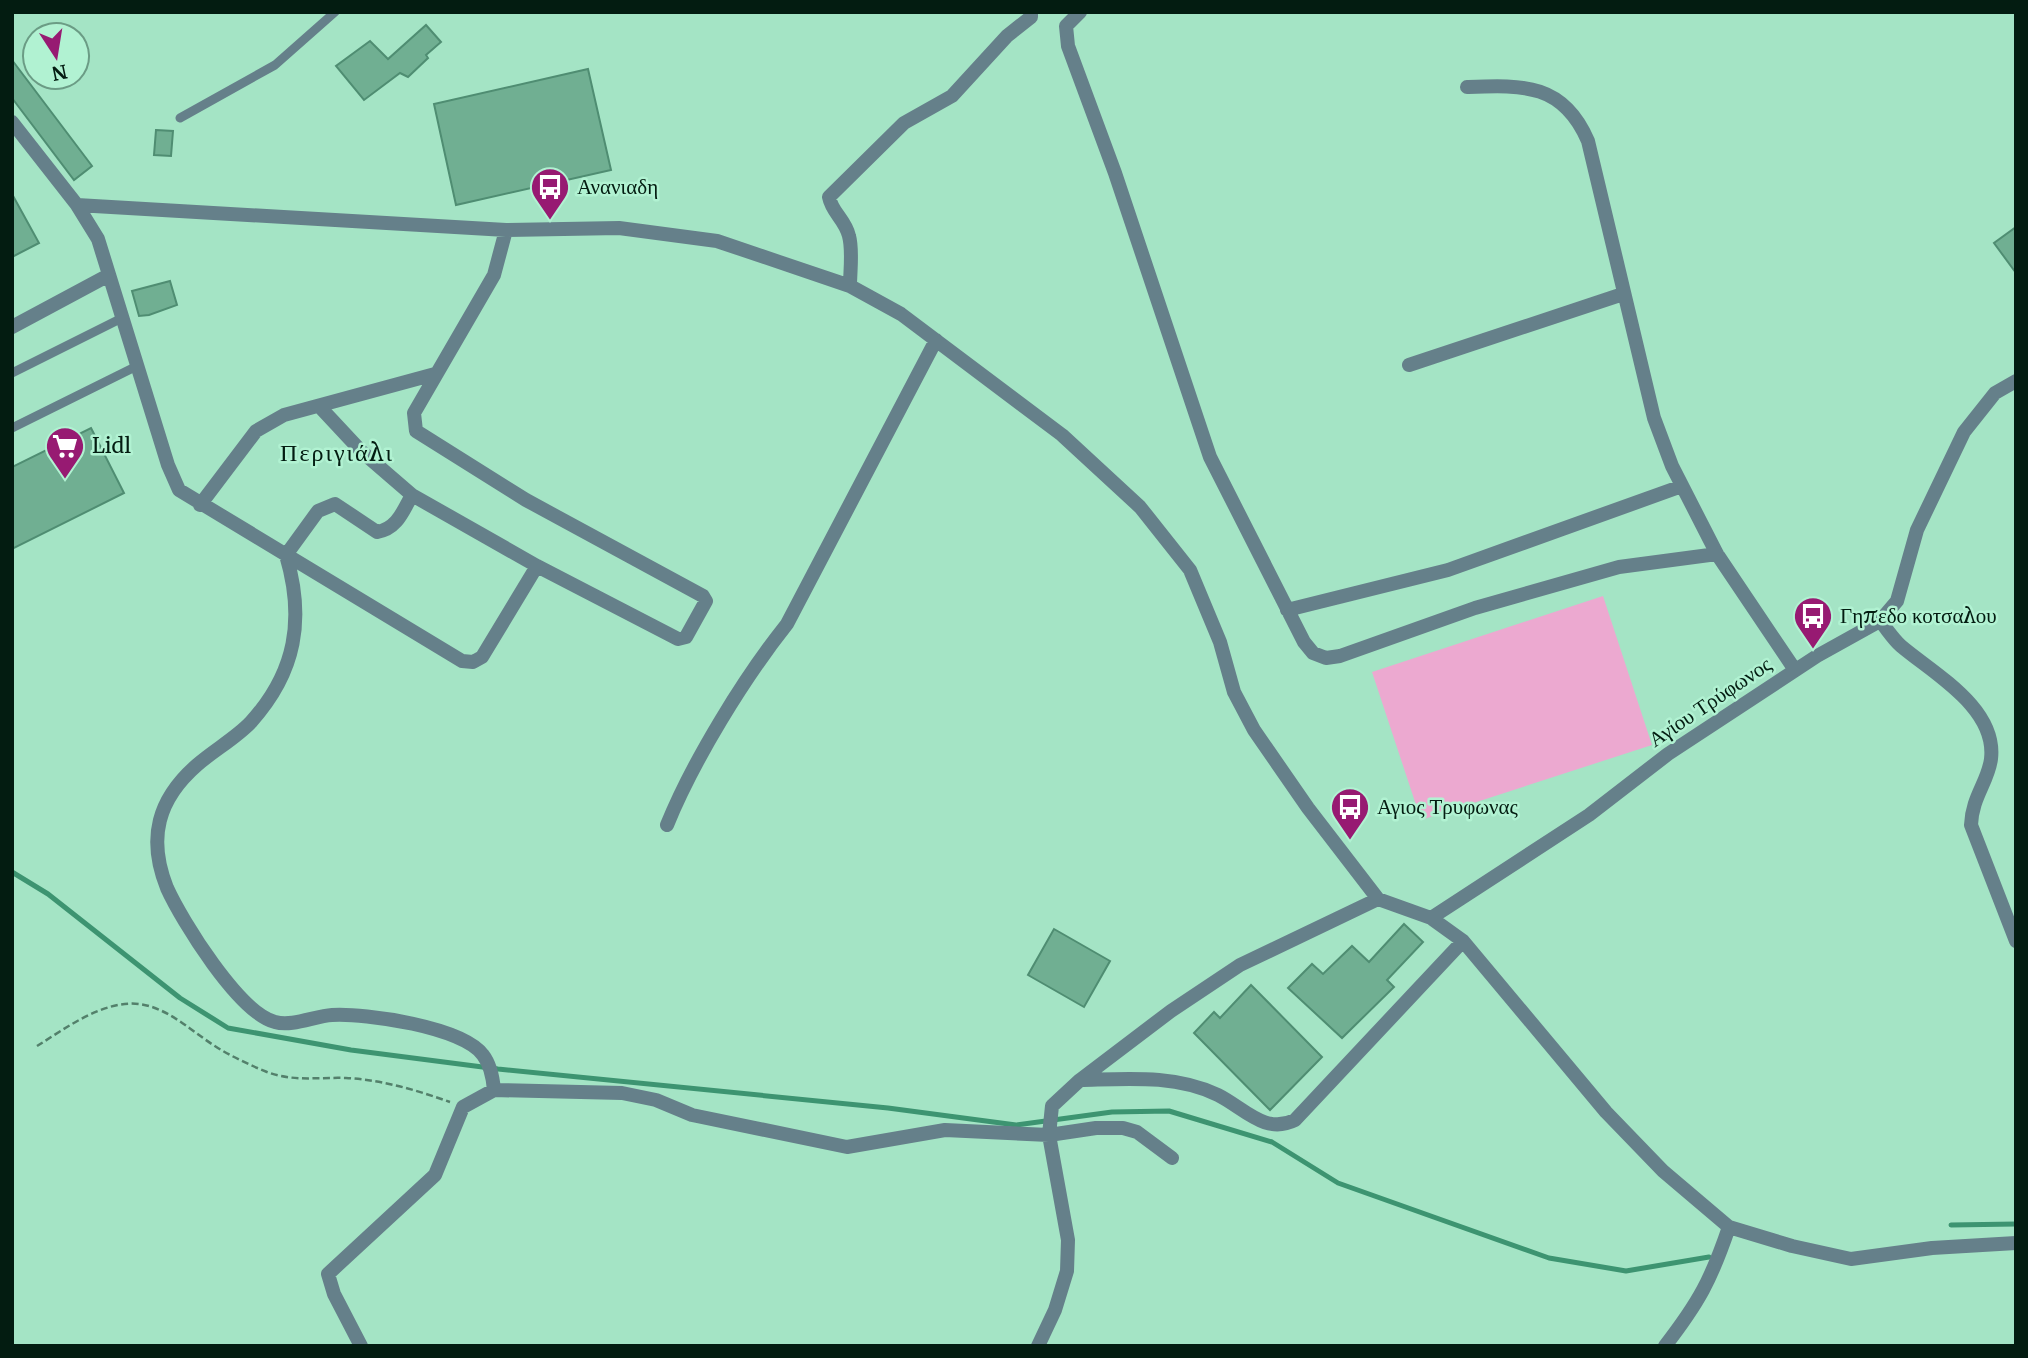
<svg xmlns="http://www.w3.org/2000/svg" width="2028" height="1358" font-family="Merriweather,serif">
<rect width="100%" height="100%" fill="#a4e4c5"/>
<!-- green -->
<path fill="#eca9d0" d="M1603,596L1652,745L1421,820L1372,672Z"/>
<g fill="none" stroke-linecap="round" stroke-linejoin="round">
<!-- stream -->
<path stroke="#3d9471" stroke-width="5" d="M12,872L48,894L180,998L228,1028L351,1050L498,1069L888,1108L1016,1125L1112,1112L1169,1111L1272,1142L1338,1183L1549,1258L1626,1271L1709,1257
M1951,1225L2016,1224"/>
</g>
<!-- building -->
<path fill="#70af92" stroke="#4f8d72" stroke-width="2" d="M426,25L441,42L426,55L428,58L408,77L400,73L364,100L336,66L370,41L388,59Z
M12,60L92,166L74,180L12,98Z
M588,69L611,170L456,205L434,104Z
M156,130L173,131L171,156L154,155Z
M12,194L39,243L12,257Z
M2016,227V273L1994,243Z
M170,281L177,305L149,315L139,316L132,291Z
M91,428L124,493L12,549V467Z
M1404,924L1423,942L1387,980L1394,987L1342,1038L1288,988L1312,964L1323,974L1352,946L1369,962Z
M1054,929L1110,961L1084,1007L1028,975Z
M1251,985L1322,1057L1270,1110L1194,1033L1214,1012L1220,1018Z"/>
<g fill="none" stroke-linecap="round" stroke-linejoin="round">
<!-- path -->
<path stroke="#53806b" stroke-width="2.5" stroke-dasharray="7 3.5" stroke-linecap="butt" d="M37,1046C66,1028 103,1000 139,1004C171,1008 196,1036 223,1051C237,1059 252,1066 267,1072C293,1082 319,1077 346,1078C383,1080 416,1090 450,1102"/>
<!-- lane -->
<path stroke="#65808a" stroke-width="9" d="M180,118L275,65L335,12
M12,373L122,318
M12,428L137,366"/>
<!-- street -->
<path stroke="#65808a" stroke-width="14" d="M1080,12L1066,26L1068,46L1115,173L1210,457L1304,642L1313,653L1326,658L1340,656L1475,608L1619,567L1717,554
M1467,87C1523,85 1563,83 1588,141L1654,418L1672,466L1717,554L1795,670
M12,122L77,205L506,230L619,228L717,241L850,286L901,314L1062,435L1140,507L1190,570L1220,642L1234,692L1254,730L1308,808L1378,899L1431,918L1589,815L1668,754L1817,656L1880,621L1897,601L1917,530L1964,432L1995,393L2016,381
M77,205L98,239L168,465L179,490L462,661L473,662L482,657L537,566
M850,286C850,271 853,250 849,236C845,219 832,213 829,197L904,123L952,96L1007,36L1031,17V12
M12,327L109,275
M1409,365L1623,294
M319,406L361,451L412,495L537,566L678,639L686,637L706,601L703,596L526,500L416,431L414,413L494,275L506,230
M412,495C403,511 397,529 377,532L335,504L318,511L286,555C305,619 296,672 251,722C236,738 214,750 197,765C158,799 147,838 167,888C182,921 239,1013 275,1022C292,1027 315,1016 332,1015C366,1013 463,1027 483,1055C490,1064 493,1079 494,1090
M200,505L256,431L284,415L435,374
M1287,610L1448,570L1682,486
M1880,621C1887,629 1893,639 1901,646C1934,674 1997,708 1991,759C1988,782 1972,797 1971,825L2016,941
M667,825C693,761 744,678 787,624L936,340
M1431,918L1463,941L1606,1112L1663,1171L1729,1227L1792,1246L1851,1259L1932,1248L2016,1243
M1080,1080C1125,1079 1175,1074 1218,1095C1244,1108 1265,1135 1295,1120L1463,941
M361,1346L334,1294L328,1274L435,1175L463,1107L494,1090L622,1093L656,1100L692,1115L847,1147L945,1130L1049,1135L1096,1128H1123L1137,1132L1172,1158
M1038,1346L1055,1310L1067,1271L1068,1240L1049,1135L1052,1106L1080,1080L1171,1011L1240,965L1378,899
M1665,1346C1699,1302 1711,1280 1729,1227"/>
</g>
<!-- icons -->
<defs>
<g id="bus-pin" transform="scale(2.0125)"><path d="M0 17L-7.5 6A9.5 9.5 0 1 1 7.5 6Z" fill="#971a72" stroke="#b1f2d2"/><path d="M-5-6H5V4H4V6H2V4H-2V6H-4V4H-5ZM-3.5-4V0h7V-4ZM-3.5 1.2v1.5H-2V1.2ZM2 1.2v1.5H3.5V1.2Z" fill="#fff"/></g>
<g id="supermarket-pin" transform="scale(2.0125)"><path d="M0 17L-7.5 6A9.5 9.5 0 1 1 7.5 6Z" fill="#971a72" stroke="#b1f2d2"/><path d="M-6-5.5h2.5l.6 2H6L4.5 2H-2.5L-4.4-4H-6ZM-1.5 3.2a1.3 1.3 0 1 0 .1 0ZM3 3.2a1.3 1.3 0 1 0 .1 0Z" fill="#fff"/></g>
</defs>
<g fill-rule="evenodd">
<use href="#bus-pin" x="550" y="187"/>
<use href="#supermarket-pin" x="65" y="446"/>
<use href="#bus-pin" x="1813" y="616"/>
<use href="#bus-pin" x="1350" y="807"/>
</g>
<g text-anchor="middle" stroke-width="5" stroke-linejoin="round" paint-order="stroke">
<!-- poi labels -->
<g font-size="21" fill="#031c11" stroke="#b1f2d2" text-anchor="start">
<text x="577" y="194">Ανανιαδη</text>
<text x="92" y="453">Lidl</text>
<text x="1840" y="623">Γηπεδο κοτσαλου</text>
<text x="1377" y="814">Αγιος Τρυφωνας</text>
</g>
<!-- street labels -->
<g font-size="21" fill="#031c11" stroke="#b1f2d2">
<text transform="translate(1710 702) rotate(-34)" y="7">Αγίου Τρύφωνος</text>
</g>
<!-- quarter labels -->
<g font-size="24" letter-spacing="2" fill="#031c11" stroke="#b1f2d2">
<text x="337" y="461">Περιγιάλι</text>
</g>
</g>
<!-- border -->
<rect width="2028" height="1358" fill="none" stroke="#031c11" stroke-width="28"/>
<!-- north arrow -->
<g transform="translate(56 56) rotate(168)"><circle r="33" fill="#b1f2d2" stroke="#6b9c85" stroke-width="2"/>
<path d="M0-5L12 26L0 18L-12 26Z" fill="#971a72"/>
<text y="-10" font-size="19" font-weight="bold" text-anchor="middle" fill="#031c11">N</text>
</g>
</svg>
